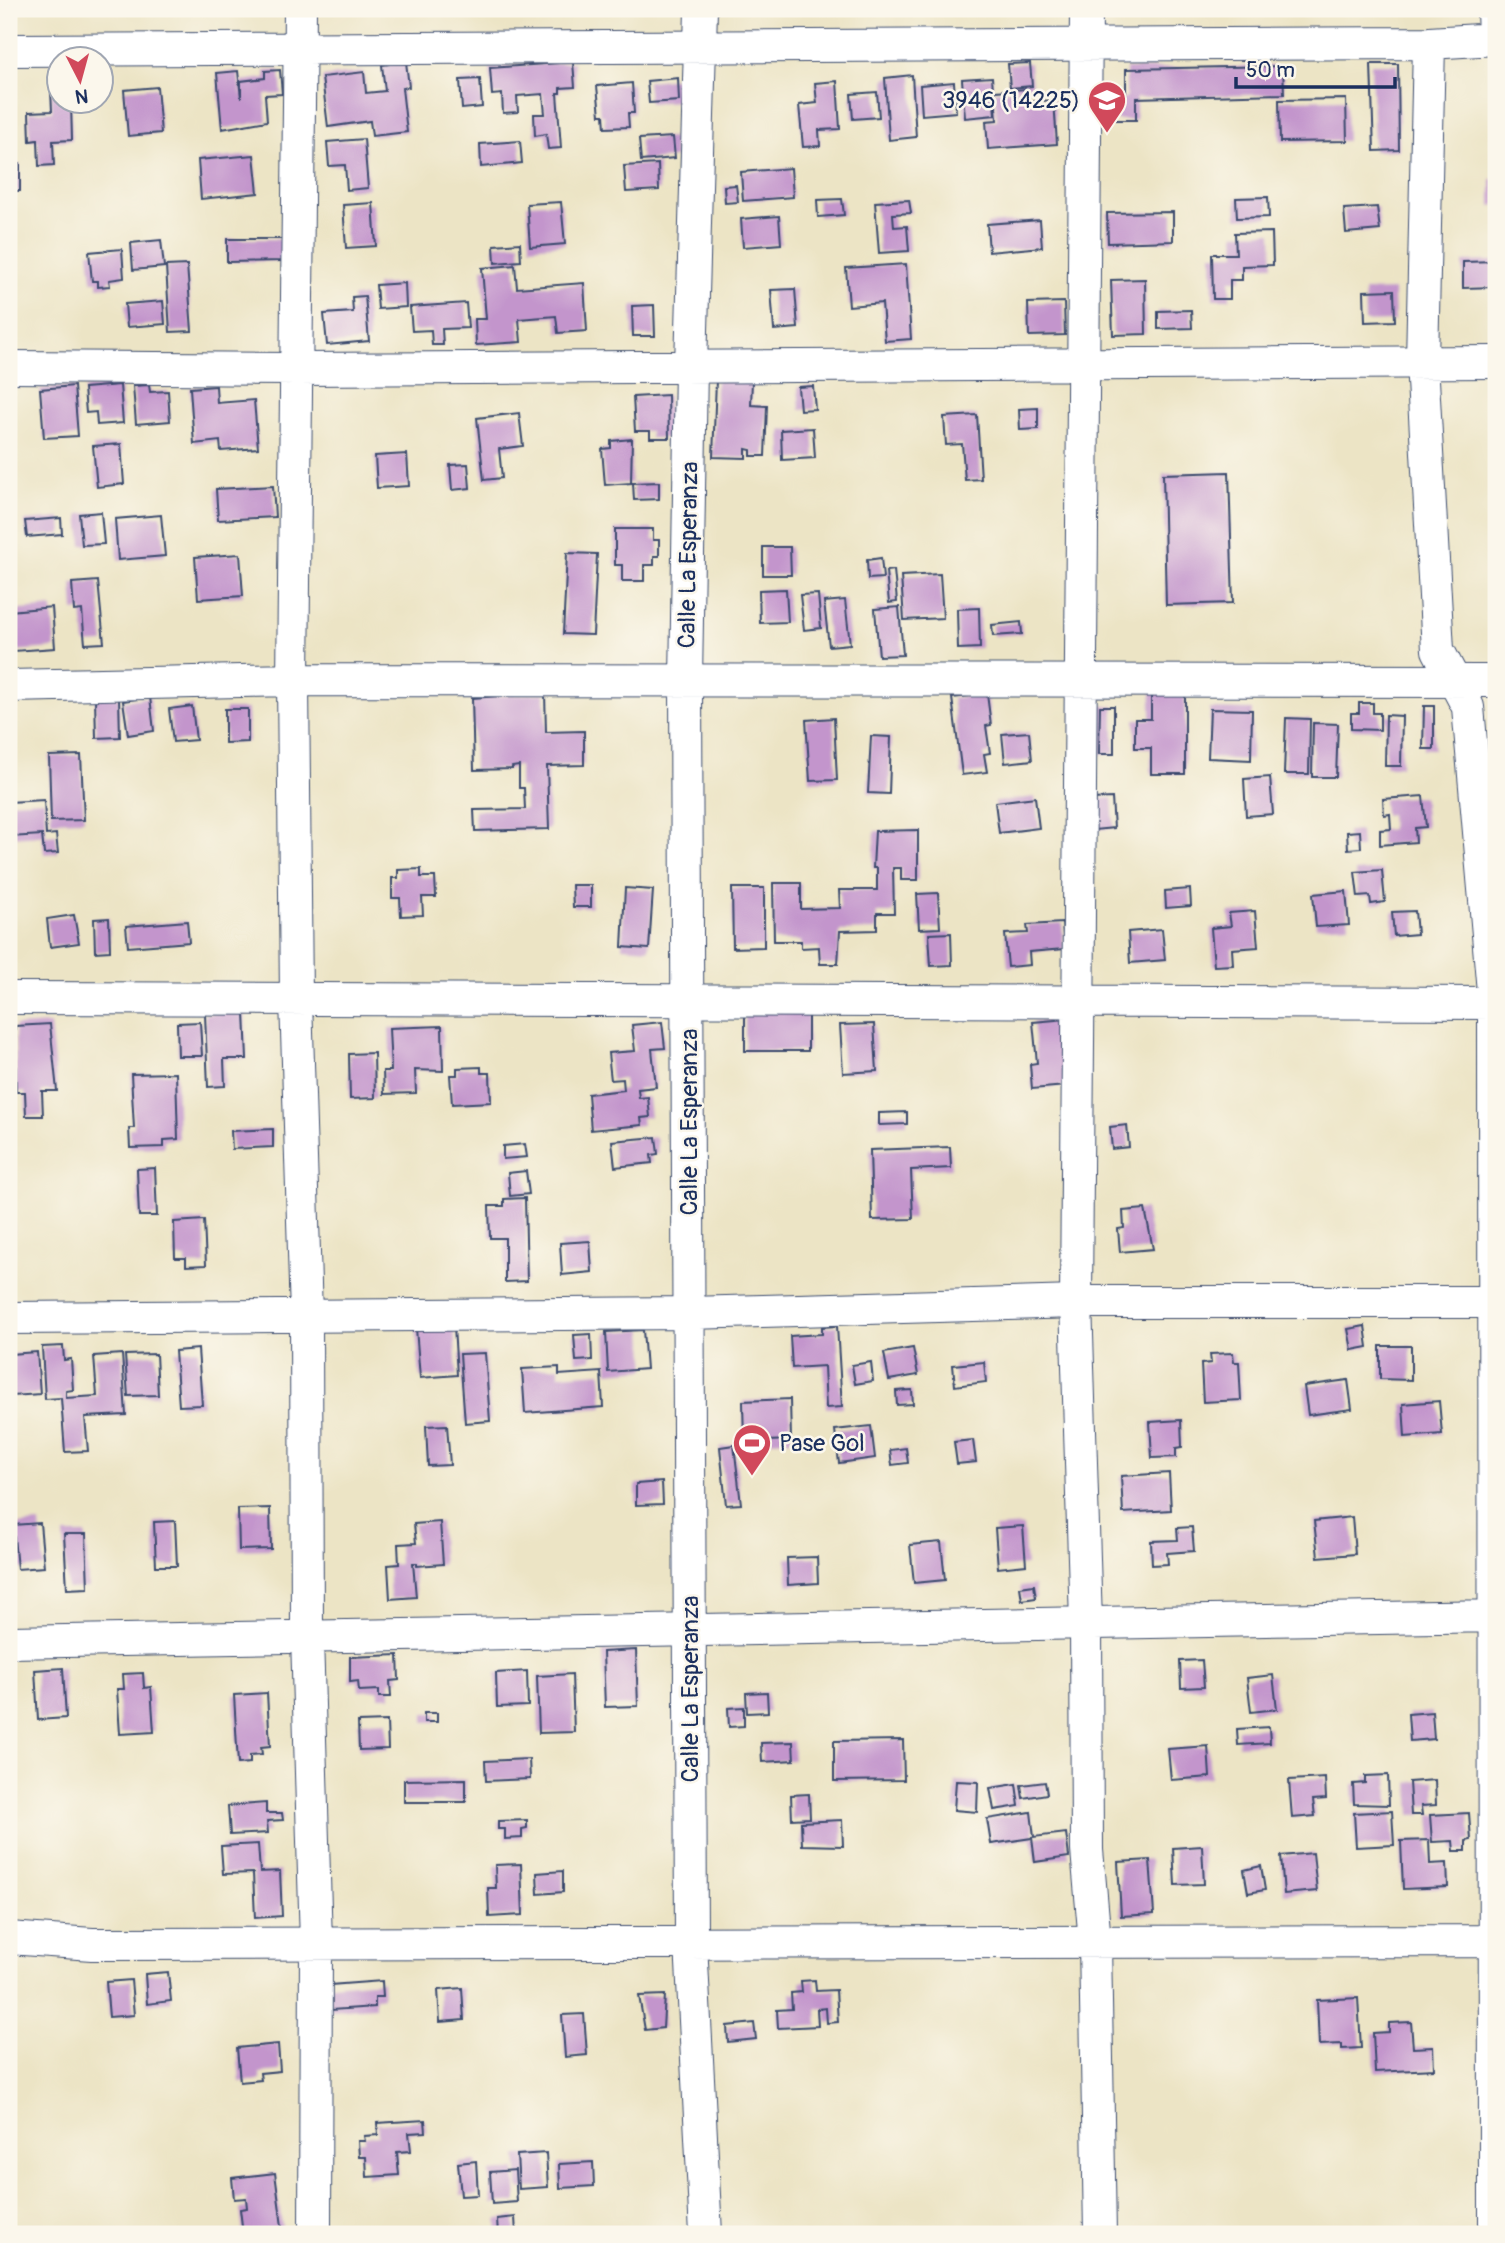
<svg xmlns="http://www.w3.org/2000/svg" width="1505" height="2243" font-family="Pangolin,sans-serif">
<rect width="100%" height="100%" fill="#fbf7ec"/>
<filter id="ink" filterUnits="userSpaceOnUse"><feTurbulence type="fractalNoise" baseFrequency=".0143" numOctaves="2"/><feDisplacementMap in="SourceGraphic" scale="14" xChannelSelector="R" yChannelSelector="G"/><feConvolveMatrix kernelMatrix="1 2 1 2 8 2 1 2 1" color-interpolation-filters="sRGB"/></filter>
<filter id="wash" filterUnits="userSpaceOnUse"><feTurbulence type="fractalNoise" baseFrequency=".00686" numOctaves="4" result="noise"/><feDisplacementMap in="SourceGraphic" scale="28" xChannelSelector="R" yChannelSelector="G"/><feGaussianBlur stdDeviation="1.57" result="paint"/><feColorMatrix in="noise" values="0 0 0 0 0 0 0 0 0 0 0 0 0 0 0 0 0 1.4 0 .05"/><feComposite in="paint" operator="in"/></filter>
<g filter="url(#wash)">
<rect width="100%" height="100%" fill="#ece4c5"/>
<g id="blocks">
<!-- building -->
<path fill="#c395cc" d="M406,62L409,87L402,88L407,132L372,136L370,121L328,127L322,77L364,72L366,93L385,91L382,65Z
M573,62L575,87L560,88V93H557L561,148L548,149L546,134L535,136L534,114H545L543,94L517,96L518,112L503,113L502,94L492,95L490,68Z
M1030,63L1032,86L1010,88L1008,64Z
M1371,64H1398L1399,150L1374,151Z
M1283,66L1284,94L1136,98V120H1116L1115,98H1126V69Z
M280,70L282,94L265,95L267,121L222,129L217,73L238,71L241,98V81L265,78V71Z
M912,75L916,137L889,140L885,78Z
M992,77L995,115L965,118L962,79Z
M678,78L679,101L649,103L647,81Z
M480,79L482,107L462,109L460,80Z
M837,81L840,129L819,130L820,146L803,147L799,105L817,103L815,83Z
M954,82L956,112L922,115L920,85Z
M632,83L634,113H628L629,127L605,128L604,115H600L597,86Z
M157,87L161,133L128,136L124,90Z
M1027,89L1028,102L1054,100L1057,144L988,149L986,121L997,120L995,91Z
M51,91H60V102H71L72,140L53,141L54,165L39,166L38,140L30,141L29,112L52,111Z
M877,92L879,117L853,119L851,94Z
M1346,99L1347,141L1280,142L1279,100Z
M9,113H15V128H9Z
M673,137L675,158L641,161L639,139Z
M364,139L368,188L347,190L345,165L329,166L327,142Z
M520,141L522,163L481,167L480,144Z
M254,155L258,193L201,199L198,160Z
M9,164H20V191H9Z
M658,164L659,190L626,192L624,166Z
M791,168L793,197L743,201L741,172Z
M1491,179H1496V205L1491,206Z
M736,185L738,202L725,203L724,186Z
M1268,197L1269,217L1237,218L1236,198Z
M842,199L844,215L818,217L817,200Z
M909,200L911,213L893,214L894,227L907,226L909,251L879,253L875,202Z
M561,202L565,244L530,247L527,204Z
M373,203L376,246L346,248L343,205Z
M1377,207L1380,230L1346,233L1344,209Z
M1173,212V241L1108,243L1107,213Z
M779,216L781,244L743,247L741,219Z
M1040,220L1042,247L989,252L987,224Z
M1272,232L1273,265L1242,266V280H1230V299H1213L1212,254H1236L1235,233Z
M227,239H282V261L227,262Z
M161,240L164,267L133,270L131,243Z
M520,243L521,261L495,263L494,245Z
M122,249L124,278L109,280L110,286L98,287V281H92L89,252Z
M1496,261V287L1463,288V262Z
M906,264L911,339L885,341L882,303L849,306L846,268Z
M187,265L192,331L170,332L166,266Z
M515,265L517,288L584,283L587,331L558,333L556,316L519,319L521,342L476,345L475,319H486L482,268Z
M1145,279L1146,334L1113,335L1111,280Z
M405,283L406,307L378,309L376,285Z
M795,289L798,328L774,330L771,290Z
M1394,290L1395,321L1365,322L1364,291Z
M365,296L369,341L327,345L324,314L353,312L352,297Z
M163,301L165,324L127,327L125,304Z
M1064,302L1065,335L1029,336L1028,303Z
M466,303L468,328L442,329L443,345H432L431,330L412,331L410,307Z
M654,305L655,336H633L632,306Z
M1191,310L1192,328L1158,329V311Z
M716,380L752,381L751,405L767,406L765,456H751V450L746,449V458L713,457Z
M120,385L123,423L97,425L96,412L86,413L84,388Z
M149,385L150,392L168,391L170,421L136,424L133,386Z
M74,386L78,436L44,438L40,389Z
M216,386L217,403L254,400L258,448L221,451L220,441L194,444L190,388Z
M813,386L815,409L800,410L798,387Z
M668,395L669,438H650V431H635L633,397Z
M1038,408V429L1020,430L1019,409Z
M519,413L523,446L499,449L502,478L484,480L477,418Z
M977,415L981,479L965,480L962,444L946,445L944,417Z
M813,428L815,458L782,460L781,430Z
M632,439L631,483L605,485L602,449L611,448V441Z
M121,444L124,484L97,487L93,446Z
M407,454L409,486L377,488L375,456Z
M468,464L470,488L452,490L450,465Z
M1229,472L1233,603L1166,605L1163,474Z
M659,482V499L634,500L633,483Z
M273,486L275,517L218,520L216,489Z
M101,512L104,544L82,545L79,514Z
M161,515L165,556L118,560L115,519Z
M61,518L62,534L27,537L25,521Z
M615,529H653V540H659V556H654V565H644V581H622V565H615Z
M763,547H790L791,575H763Z
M567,553L597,554L593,635L563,634Z
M240,554L243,596L198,599L195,557Z
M881,558L883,578L868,579L867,560Z
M894,570L897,602L889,603L886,571Z
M940,574L943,618L904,620L901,576Z
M98,581L104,643L85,644L82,610L74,611L72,583Z
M786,589L788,622L760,623L759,590Z
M818,594L821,628L804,630L800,595Z
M845,600L850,644L829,646L824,602Z
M52,607L55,648L14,651L10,611Z
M899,607L903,655L879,656L875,609Z
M979,608L980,648L958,649L957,609Z
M1021,622L1022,634L993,636L992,625Z
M1151,692H1185V774H1151V748H1135V719H1151Z
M545,693L546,732L584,731V765L547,766L549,829L475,831L474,810L525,809L524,788H519V766L512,767V769L474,770L472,698Z
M987,694L991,725L986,726L990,753L984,754L987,772L962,775L952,698Z
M119,697L120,737L96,738L95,698Z
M150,697L154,731L128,735L123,701Z
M1359,703H1373V713H1380V730L1351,729V713H1359Z
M192,706L196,740L173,742L169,709Z
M1100,706H1114V754H1099Z
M1424,706H1434V749H1423Z
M225,709H248V742L225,743Z
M1210,709L1252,710L1251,760L1208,758Z
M1386,715L1402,716L1401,766H1385Z
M834,718L837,780L810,781L806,720Z
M1286,718L1310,719L1309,774H1284Z
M1313,723L1338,724L1336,777H1312Z
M1029,732L1032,760L1005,763L1002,734Z
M871,736L891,737L889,794L868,793Z
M81,755L84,820L51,821L49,756Z
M1270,777L1273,814L1246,816L1244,779Z
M1423,796L1426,827L1415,828L1416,842L1380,845V830L1391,829L1390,814L1384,815L1383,799Z
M1035,797L1039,828L999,833L995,802Z
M1112,798L1114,828L1094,830L1092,799Z
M44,800L46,835L56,834L58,853L44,854L42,835L10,837L9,802Z
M918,830V880H901V868H893L894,913H877V930L840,931L838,964H820L819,947L801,948V941H774L773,883H801V909L840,908L839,890H877V868H873L875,831Z
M1360,831L1361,848L1348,849L1347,832Z
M421,869V877H435L436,897H422L423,915L401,916L400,898H392V878H398V870Z
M1382,870L1385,902L1371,904L1370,896L1358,897L1355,872Z
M572,885H591V907H573Z
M625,888L653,890L649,949L622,947Z
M732,888H764V947L733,948Z
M1190,889L1191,906L1166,908L1165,891Z
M1346,891L1349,925L1316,927L1313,894Z
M938,893L940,928L919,929L917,894Z
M1255,911L1258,947L1232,949L1233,965L1214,966L1211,928L1231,926L1229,913Z
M1415,911L1417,934L1394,936L1392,912Z
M74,915L79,943L50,947L47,919Z
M109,918L110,951L95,952L94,919Z
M187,921L189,942L128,947L126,926Z
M1062,923L1064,949L1029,952L1030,965L1008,967L1005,934L1028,933L1027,925Z
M1162,929L1165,960L1130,963L1128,932Z
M951,933L952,965L931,966L929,934Z
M745,1007H808V1051H745Z
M245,1012L247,1059H224L225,1086L208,1087L205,1014Z
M1067,1019L1066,1086L1032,1089L1030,1064L1037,1063L1033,1022Z
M200,1022L202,1056H178L177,1023Z
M662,1022L665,1048L652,1049L656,1087L638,1089L639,1098L648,1097L650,1117L641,1118L642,1125L591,1130L588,1094L624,1090L623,1079L611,1080L608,1053L635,1051L632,1025Z
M50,1024L57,1091H42L43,1116H26L25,1092H16L15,1026Z
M874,1024L877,1071L843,1073L840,1025Z
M442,1026L443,1071L415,1070L416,1093L384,1094L383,1071H391L389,1028Z
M374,1053L375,1098L350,1099L349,1054Z
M481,1067V1073H490L491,1102L452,1104L450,1075H457V1068Z
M176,1073L178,1139L164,1140V1147L130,1148L129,1128H134L131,1074Z
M907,1112V1124L879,1125V1113Z
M1127,1125L1129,1147L1112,1149L1110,1127Z
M273,1129V1147L232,1149L231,1131Z
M656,1137L658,1154L651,1155L652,1163L615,1167L612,1141Z
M525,1144L527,1157L503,1159V1146Z
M950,1147L951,1168L911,1170L913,1219L872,1220L870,1150Z
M155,1168L157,1216H139L137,1169Z
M526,1171L529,1194L510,1196L508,1173Z
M525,1198L527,1281L505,1282V1238H490L489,1206H504V1199Z
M1145,1209L1153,1249L1120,1252L1118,1229L1124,1228L1123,1211Z
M9,1211H13L14,1239H9Z
M204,1220L206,1265L186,1266V1258H175L174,1222Z
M590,1241L592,1272L562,1275L560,1243Z
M454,1326L457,1375L420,1378L416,1328Z
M837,1326L842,1407L826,1408L824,1366L792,1368L790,1336L822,1334V1327Z
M1365,1326L1368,1347L1352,1350L1348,1329Z
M643,1330L646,1369L608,1372L606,1332Z
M591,1334L592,1360L576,1361L574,1335Z
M63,1346L64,1360L71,1359L73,1390L66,1391V1398L97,1396L94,1356L122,1354L126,1415L85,1417L88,1451L65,1452L61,1398L45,1399L42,1347Z
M1380,1346H1411V1380L1380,1379Z
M913,1348L918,1375L889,1380L884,1353Z
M198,1349L202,1405L179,1406L175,1351Z
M37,1352L40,1394L12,1396V1387H9L10,1354Z
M485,1353L490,1421L465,1423L460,1354Z
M1233,1353L1234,1362H1239L1241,1400L1203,1402L1201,1364L1211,1363L1210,1354Z
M156,1354L158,1395L128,1396L125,1355Z
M871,1362L873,1381L855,1384L852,1365Z
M984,1362L986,1382L955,1386L953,1365Z
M559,1367V1375L601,1372L603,1407L525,1413L522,1369Z
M1348,1380L1352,1409L1308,1415L1304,1386Z
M912,1390L913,1404L897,1405L896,1391Z
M790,1399L791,1440L744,1442L743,1401Z
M1439,1401L1442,1434L1405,1437L1403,1404Z
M1181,1420L1182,1447L1176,1448V1457L1152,1458L1150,1422Z
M447,1425L450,1465L428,1466L426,1426Z
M871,1426L875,1458L839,1463L835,1430Z
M973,1440L976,1462L957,1464L954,1442Z
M734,1445L741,1504L726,1505L720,1447Z
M906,1448L908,1463L892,1465L890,1450Z
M1169,1473L1171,1510L1123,1513L1121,1476Z
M662,1482L663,1504L636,1505V1484Z
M270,1508L271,1549L239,1550L238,1509Z
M1352,1517L1355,1554L1318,1557L1314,1521Z
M175,1521L177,1566H156L154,1522Z
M440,1522L443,1564L417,1566V1563H413L416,1597L390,1599L388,1565L399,1564L398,1544L416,1543L414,1524Z
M40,1523L44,1567L17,1569L13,1525Z
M1023,1526L1026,1565L998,1568L995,1528Z
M1192,1527L1194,1551L1167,1553L1168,1564L1152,1565L1151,1541L1178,1540L1177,1528Z
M64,1534H86L88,1588L67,1589Z
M941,1542L945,1580L914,1583L910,1545Z
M817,1557L818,1583L788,1585L787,1558Z
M1034,1585L1036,1598L1022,1600L1020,1587Z
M636,1650L638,1706L605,1707L603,1652Z
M398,1655L399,1680L390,1681L391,1697H379V1690L359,1691L358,1681L350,1682V1657Z
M1202,1660L1204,1687L1181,1688L1180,1661Z
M63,1668L66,1718L38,1720L35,1670Z
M527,1671L528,1706L497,1707L496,1673Z
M143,1673L144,1688L151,1687L154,1732L120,1734L117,1689H124L123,1674Z
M572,1674L574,1732L539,1733L537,1676Z
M1273,1675L1277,1709L1251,1712L1247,1678Z
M767,1692L768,1712L747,1713L746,1693Z
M267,1693L270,1746L261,1747L262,1754L250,1755V1763L238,1764L234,1695Z
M744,1707V1726L729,1727L728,1708Z
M1432,1712L1434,1739L1410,1741L1408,1714Z
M424,1713H437V1722H424Z
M387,1721L388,1749L359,1750L358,1722Z
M1269,1727L1270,1743L1238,1745L1237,1729Z
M903,1740L904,1780L834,1781V1741Z
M793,1742L794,1760L762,1762L761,1743Z
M1208,1746L1210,1777L1171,1780L1168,1749Z
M529,1759L530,1779L486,1781L485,1761Z
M1388,1775L1389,1805L1354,1804L1353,1784L1365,1783V1776Z
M1325,1778L1326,1799L1313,1800L1315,1816L1292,1818L1289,1780Z
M466,1779V1802H404V1780Z
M1435,1780L1436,1805L1421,1806L1422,1815H1411L1409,1782Z
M956,1781L978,1782L977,1812L954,1810Z
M1045,1782L1047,1794L1023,1798L1021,1785Z
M1016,1784L1019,1806L994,1810L990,1788Z
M809,1794L810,1818L792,1819L791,1795Z
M266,1803V1813H282L283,1820L267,1821L268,1833L230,1835L228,1806Z
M1392,1811L1394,1845L1356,1847L1354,1813Z
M1031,1812L1034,1837L1066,1833L1069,1857L1035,1862L1032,1838L991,1844L987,1819Z
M1469,1813L1471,1840L1466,1841V1851H1454L1453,1841L1432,1842L1430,1815Z
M527,1820V1828L522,1829V1838L505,1839V1829H498V1821Z
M842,1820L843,1846L802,1845L801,1822Z
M1429,1840L1430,1864L1447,1863L1448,1887L1403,1889L1401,1841Z
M258,1844L260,1872L280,1871L282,1916L255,1918L253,1873L223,1874L221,1846Z
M1202,1846L1204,1884L1175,1885L1173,1848Z
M1313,1853L1317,1891L1284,1894L1281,1856Z
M1150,1860L1154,1914L1121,1916L1118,1862Z
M521,1864L523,1915L489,1917L488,1888H496L495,1865Z
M1261,1866L1265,1890L1248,1893L1244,1870Z
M563,1871V1892L538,1894L537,1873Z
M168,1972L171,2001L147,2004L145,1974Z
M131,1980L134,2015L109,2017L106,1982Z
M815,1980L816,1991L836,1990L838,2022L827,2023L826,2008L817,2009L818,2026L778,2028L777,2010L792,2009L791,1993L802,1992L801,1981Z
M382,1981L383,1997H375V2007L331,2010L330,1985Z
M462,1988L464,2020L440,2022L438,1990Z
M665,1995L663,2028L645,2030L639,1996Z
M1358,1998L1361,2048L1342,2049V2044L1319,2045L1317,2000Z
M584,2014L587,2055L565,2057L562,2015Z
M1411,2022L1413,2048L1433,2047L1434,2069L1375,2072L1373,2033L1389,2032V2023Z
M754,2023L756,2039L728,2042L727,2026Z
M278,2044L280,2071L260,2073L261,2080L240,2082L237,2048Z
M425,2120L426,2132L409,2133L411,2151L397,2152L399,2175L367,2177L366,2157H359L358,2141H365L364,2136L378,2135L377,2123Z
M546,2153L548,2187L519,2189L517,2155Z
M476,2161L478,2195L461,2196L458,2163Z
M593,2162L594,2186L560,2188L559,2164Z
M515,2170L517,2202L492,2204L490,2172Z
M275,2173L283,2234H243L240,2209L247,2208L246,2198L234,2199L232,2178Z
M515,2217L516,2234H498L497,2219Z"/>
</g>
</g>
<g filter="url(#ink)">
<use href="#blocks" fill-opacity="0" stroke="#3a4a6d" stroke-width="2"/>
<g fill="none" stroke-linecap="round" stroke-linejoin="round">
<!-- minor casing -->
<g stroke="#3a4a6d" stroke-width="34">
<path id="minor" d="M300,9L293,680L296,1000L306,1315L307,1637L316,1943L315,2234
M701,9L691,366L686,681L691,1943L706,2234
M1086,9L1076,1302L1086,1623L1087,1850L1095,1942L1100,2234
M1493,9L1494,39
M1429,43L1422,362L1438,650L1468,707L1494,1003L1495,2234
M9,50L1429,43L1496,39
M9,367L298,369L1496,362
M9,686L293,680L1496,681
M9,998L1496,1003
M9,1318L689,1313L1076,1302H1496
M9,1642L1496,1616
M9,1938L92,1944L1496,1941"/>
</g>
<!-- minor -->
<use href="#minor" stroke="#fff" stroke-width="32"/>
</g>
</g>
<!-- icons -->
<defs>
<g id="school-pin" transform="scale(2.0125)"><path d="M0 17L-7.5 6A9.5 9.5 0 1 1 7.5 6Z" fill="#d1495b" stroke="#fbf7ec"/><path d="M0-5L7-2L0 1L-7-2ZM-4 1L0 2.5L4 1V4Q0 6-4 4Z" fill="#fff"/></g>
<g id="stadium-pin" transform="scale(2.0125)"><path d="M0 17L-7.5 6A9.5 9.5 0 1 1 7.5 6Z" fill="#d1495b" stroke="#fbf7ec"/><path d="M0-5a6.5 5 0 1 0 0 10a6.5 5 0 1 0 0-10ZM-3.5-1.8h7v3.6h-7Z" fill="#fff"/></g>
</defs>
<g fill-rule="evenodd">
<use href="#school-pin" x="1107" y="100"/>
<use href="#stadium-pin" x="752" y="1443"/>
</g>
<g text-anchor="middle" stroke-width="5" stroke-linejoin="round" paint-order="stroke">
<!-- poi labels -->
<g font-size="24" fill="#1b2f5e" stroke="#fbf7ec" text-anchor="end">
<text x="1080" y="108">3946 (14225)</text>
<text x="779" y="1451" text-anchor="start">Pase Gol</text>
</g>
<!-- street labels -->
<g font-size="24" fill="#1b2f5e" stroke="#fbf7ec">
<text transform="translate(688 555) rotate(-89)" y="8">Calle La Esperanza</text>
<text transform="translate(689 1122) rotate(-90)" y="8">Calle La Esperanza</text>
<text transform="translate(690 1689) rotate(-90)" y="8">Calle La Esperanza</text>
</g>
</g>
<!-- margin -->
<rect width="1505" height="2243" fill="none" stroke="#fbf7ec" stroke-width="35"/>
<!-- north arrow -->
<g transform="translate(80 80) rotate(174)"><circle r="33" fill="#fbf7ec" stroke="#a1a7b3" stroke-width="2"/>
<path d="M0-5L12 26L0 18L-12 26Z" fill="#d1495b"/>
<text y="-10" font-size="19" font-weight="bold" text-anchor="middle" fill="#1b2f5e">N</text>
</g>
<!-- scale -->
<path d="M1236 77v10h159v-10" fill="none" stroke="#1b2f5e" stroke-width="3.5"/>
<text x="1246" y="77" font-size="21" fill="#1b2f5e" stroke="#fbf7ec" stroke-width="5" paint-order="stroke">50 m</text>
</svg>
